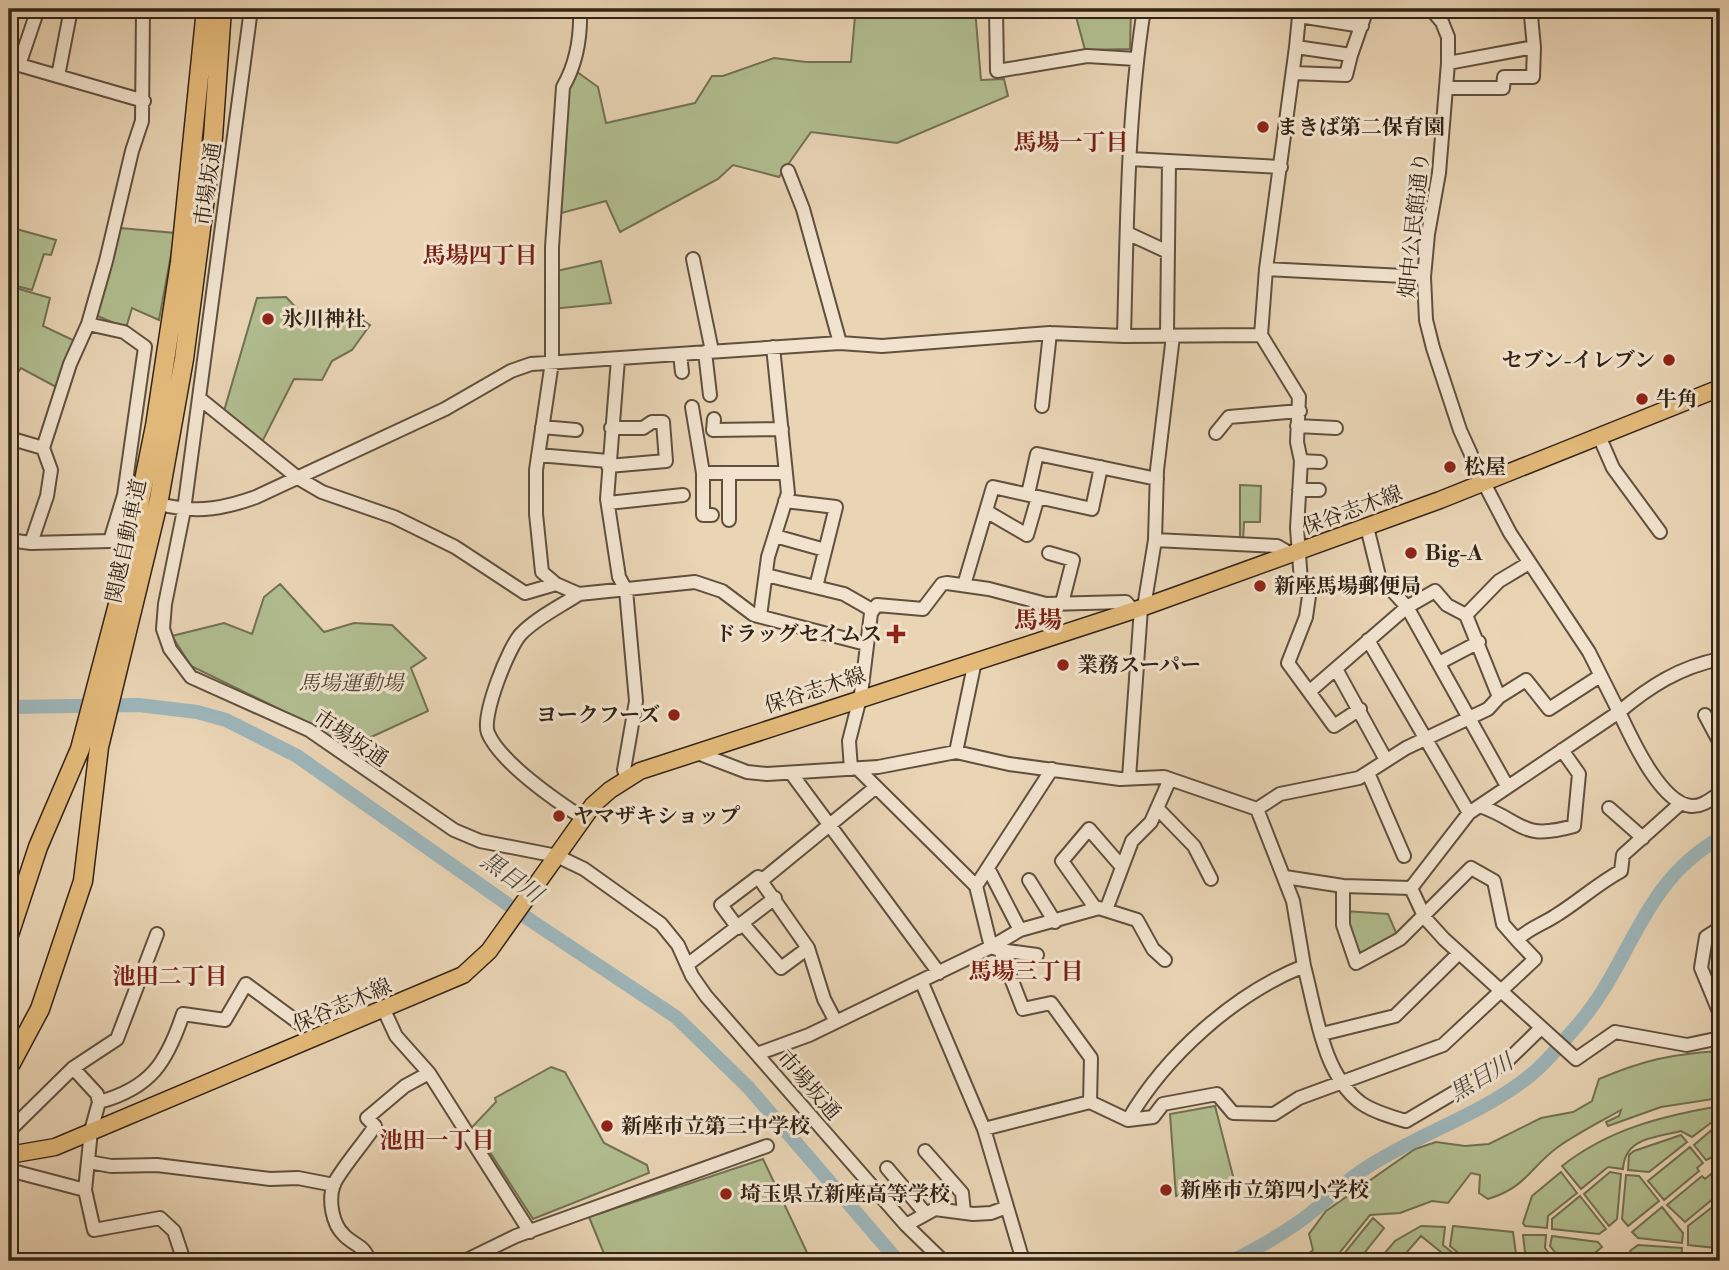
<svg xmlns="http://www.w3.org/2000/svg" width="1729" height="1270" font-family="'Libre Bodoni','Noto Serif JP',serif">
<rect width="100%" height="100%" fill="#e9d4b4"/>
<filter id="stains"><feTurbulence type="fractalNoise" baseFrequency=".00286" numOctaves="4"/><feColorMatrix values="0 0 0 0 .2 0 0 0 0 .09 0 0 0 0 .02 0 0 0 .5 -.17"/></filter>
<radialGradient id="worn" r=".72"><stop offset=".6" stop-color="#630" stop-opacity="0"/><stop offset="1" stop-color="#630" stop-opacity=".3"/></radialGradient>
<!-- green -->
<path fill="#b1be90" stroke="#727153" stroke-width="2" d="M870,9H975L981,80L1004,79L1008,96L897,143L811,132L779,177L733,165L718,179L620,232L606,201L558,214L566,149L563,87L573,69L598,87L606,123L695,103L712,76H723L774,58L806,62H851L855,16Z
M1074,9H1131L1130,49L1085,50Z
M9,227L56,240L51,255L44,254L32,290L9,284Z
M120,228L175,233L159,320L132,308L126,328L95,315L108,277Z
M601,261L611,303L552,309V272Z
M9,286L50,298L43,326L75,341L58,388L21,368L9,386Z
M286,297L302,314L351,313L370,325L352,350L332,361L322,380L294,379L262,442L224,411L257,298Z
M1240,485L1261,486L1260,522H1244L1243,542L1240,541Z
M280,584L324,632L354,623L392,625L426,658L411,668L428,711L345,749L310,724L191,666L172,636L224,623L252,634L264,597Z
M1345,911L1388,914L1398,937L1357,960Z
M1720,1051V1098L1661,1107L1608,1126L1606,1122L1619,1116L1621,1110C1600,1122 1578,1133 1558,1147C1529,1168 1527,1187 1488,1199L1479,1193L1480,1175L1471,1173L1448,1203L1432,1201L1400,1213L1370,1215L1333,1261H1269L1275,1256L1308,1254L1313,1250L1309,1234L1326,1211L1415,1149L1436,1142L1465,1146L1489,1144L1541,1118L1573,1112L1592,1101L1599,1079C1644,1060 1671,1054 1720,1051Z
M551,1067L565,1072L604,1143L647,1165L649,1173L533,1219L473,1126L496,1102L495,1098Z
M1215,1106L1234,1180L1212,1190L1176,1196L1170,1114Z
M1720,1106V1116L1692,1137L1681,1131C1655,1138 1625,1137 1623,1169L1608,1167L1581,1189L1562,1166C1609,1129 1662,1116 1720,1106Z
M1720,1123V1154L1706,1160L1694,1145Z
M1681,1135L1687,1142L1649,1172L1628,1170L1629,1155L1634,1151Z
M1690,1147L1703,1163L1697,1168L1699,1171L1664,1200L1648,1181Z
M763,1159L811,1261H607L589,1217Z
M1561,1172L1577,1193L1548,1216L1547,1228L1525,1226L1523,1223L1532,1196Z
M1610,1172L1621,1174L1617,1219L1609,1226L1584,1194Z
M1711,1174L1720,1186V1193L1685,1222L1667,1205L1702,1176L1705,1179Z
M1626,1175L1639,1176L1659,1201L1628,1226L1622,1219Z
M1580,1196L1606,1229L1599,1234L1552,1229V1219Z
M1720,1201V1252L1716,1248L1688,1245V1226Z
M1662,1207L1683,1233L1682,1243L1638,1238L1632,1232Z
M1373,1218L1384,1228L1358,1261H1338Z
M1421,1226L1445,1227L1443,1245L1463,1261H1452L1421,1236L1399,1261H1378L1395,1241Z
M1453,1226L1513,1232L1517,1261H1468L1450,1246Z
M1523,1235H1546L1545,1248L1555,1261H1526Z
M1552,1236L1598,1242L1602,1247L1585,1261H1562L1550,1246Z
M1638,1245L1682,1248L1681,1261H1638L1630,1251Z"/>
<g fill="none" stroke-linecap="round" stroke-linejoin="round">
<!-- river -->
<path stroke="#9db5b9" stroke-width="14" d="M9,707L139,705L197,712L226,720L297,756L530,920L676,1017L748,1087L898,1261
M1232,1261C1262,1246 1291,1230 1317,1208C1333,1194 1348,1179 1366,1168C1416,1135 1475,1117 1523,1081C1543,1067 1559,1046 1575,1028C1633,963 1639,884 1720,838"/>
<!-- minor casing -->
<g stroke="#60503e" stroke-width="16">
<path id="minor" d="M251,9L184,510L165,604L163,629L170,649L191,677L309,730L454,830L480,841L557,856L584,869L661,924L678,945L692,976L706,996L906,1225L943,1261
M580,9C581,37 577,63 563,87L552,247V362L536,470V514L542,572L556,584L579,594L695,582L722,591L754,615L866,644
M996,9L997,71L1087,56L1136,59
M1431,9L1442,22L1448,37V63L1439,173L1428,234L1424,277L1426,320L1433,348L1460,430L1484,483L1510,533L1589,652L1619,712C1650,686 1680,667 1720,659
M1296,47L1299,16L1362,26
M9,62L144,101
M1448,63L1534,47L1531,16L1534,9
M19,65L38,9
M1293,73L1346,75L1351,55
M58,76L71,9
M1446,88H1503L1504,77H1533L1534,47
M1130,159L1281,167
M788,171L803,209L840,343
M1127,233L1168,252
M693,259L712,351
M1266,269L1424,277
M1167,334L1169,161
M1124,336C1127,227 1127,117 1144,9
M705,352L710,395
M680,354L682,372
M618,359L607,499L619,577L626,590L636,701L624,770L627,778
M199,398L298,478L322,492L394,517L455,547L525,593L556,584
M1042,406L1050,333
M692,407L703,473V515H712
M714,419L713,430L782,429
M1297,426L1336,428
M542,427L576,430
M1216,433L1229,417L1300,411
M1599,436L1613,468L1660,532
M9,438L43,448
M538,455L608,461
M1301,461L1320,462
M608,466L666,461L663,422H652L643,428H611
M703,473H786
M729,473V520
M1299,490H1319
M1028,494L1037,454L1157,479
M785,501L836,507L816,587
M608,503L683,495
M168,506C199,513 226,508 256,497L445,409L511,371L531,364L840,343L882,346L1050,333L1124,336L1261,335
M986,511L1027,535L1038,497
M1367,527L1379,576L1407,607L1507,786
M775,536L825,550
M9,540L31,543L110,541L124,495L145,347L124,332L88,324L106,261L132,151L142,121L143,9
M1155,540L1277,546L1291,554
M31,543L47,496L51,470L43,448L70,364L88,324
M1049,553L1073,560L1062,603
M766,575L844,594L872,610
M964,585L993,487L1092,509L1101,467
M579,594C561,606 536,618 521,634C509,646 481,716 488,733C500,762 556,801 583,818
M1144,607L1155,540L1157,470L1173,336
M1466,615L1499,581L1529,563
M760,616L768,557L788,493L773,347
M1368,640L1469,813
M1439,663L1479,642
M1336,669L1386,760
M1310,691L1407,607L1435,591L1447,605L1466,615L1499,697
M1360,709L1334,726L1288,663L1306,617L1309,596L1301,581L1297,528L1301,461L1297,442L1299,397L1261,335L1266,269L1296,47L1351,55L1367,9
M1705,715L1720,743
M695,752L747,772L767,774L878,767L956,752L1009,764L1120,779L1164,777L1257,809L1293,901L1304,966C1234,994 1166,1055 1128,1120L1090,1102L984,1129
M956,752L975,661
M851,769L849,741L861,694L871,613L877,605L923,609L942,584L947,583L989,589L1046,604L1126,602L1133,610
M791,773L939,973
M1368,773L1404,856
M1129,778L1141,608
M1480,806C1525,822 1520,841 1574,826L1579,774L1562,750
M1157,808L1194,846L1211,879
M1609,808L1643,838
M1257,809L1280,794L1359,778L1406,748L1488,709L1499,697L1526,680L1549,709L1600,676
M988,868L1020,930
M1285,877L1343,886L1411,888
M1029,880L1055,922
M761,881L808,948L824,999L836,1022
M976,886L1052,769
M1343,886V925L1356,963L1400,939L1471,868L1494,881L1503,924L1517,940
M1411,888L1469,813L1619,712C1631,737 1660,803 1691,806C1702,807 1711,799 1720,793
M1411,888L1425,918L1444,939L1576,1059L1615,1032L1687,1045L1720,1038
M1096,909L1062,861L1089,829L1122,867
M1106,910L1132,841L1151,822L1170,779
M743,924L781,968L808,948
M738,928L721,905L758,877L761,881L876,787
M1720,928L1706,937L1701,968L1720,1014
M991,947L1000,950L1023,1009L1051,1003L1091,1058L1090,1102
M991,947L1020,930L1099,908L1137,920L1153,949L1165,960
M1000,950L1037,955
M687,965L775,898
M1304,966C1316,1010 1322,1074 1361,1103C1374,1112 1392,1117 1406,1121L1506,1062L1541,1028
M922,983L984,1129L1021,1254L1020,1261
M384,1010L396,1036L429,1073L530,1232
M1322,1034L1395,1016L1459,953
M757,1054L809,1035L991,947L976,886L858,769
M73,1068L97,1094L99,1102
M1128,1120L1153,1117L1163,1104L1217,1094L1233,1113L1274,1114L1299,1098L1443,1045L1535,959L1517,940C1529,928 1541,925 1555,916C1578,902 1597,884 1621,871L1623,855L1681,803
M9,1131L73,1068L117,1039L157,934
M925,1151L962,1193L964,1212
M89,1162L111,1166L157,1165L270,1179L298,1178L334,1185
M887,1168L926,1214
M9,1170L85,1190
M906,1225L935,1209L973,1214L991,1213L1007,1207
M184,1261L174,1231L160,1218L94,1230L85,1190L91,1131L99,1102C151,1088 167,1062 183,1014L225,1020L246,984L303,1026C325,1017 349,1003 371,1015
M369,1261C365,1245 353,1245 344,1235C332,1224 328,1199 334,1184C339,1172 366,1140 375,1126L367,1118L405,1086L429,1073
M465,1261L516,1236L767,1146"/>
</g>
<!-- major casing -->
<g stroke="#322416" stroke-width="19">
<path id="major" d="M9,1155L55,1147L463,975L489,951L593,805L610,790L640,771L1141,608L1440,500L1720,388"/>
</g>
<!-- highway casing -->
<g stroke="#322416" stroke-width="21">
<path id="highway" d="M9,935L38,847L80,749L122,589L155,426L180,262L206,9
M9,1067L40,1009L83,881L99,747L159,499L184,359L213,137L222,9"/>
</g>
<!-- minor -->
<use href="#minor" stroke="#f1e3ce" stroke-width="12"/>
<!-- major -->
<use href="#major" stroke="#e4ba7a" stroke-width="16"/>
<!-- highway -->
<use href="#highway" stroke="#e4ba7a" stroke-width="18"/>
</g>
<!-- markers -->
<g fill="#8f2418" stroke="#f1e3ce" stroke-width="2.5">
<circle cx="1263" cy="127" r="7"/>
<circle cx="268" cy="319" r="7"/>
<circle cx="1669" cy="360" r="7"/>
<circle cx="1642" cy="399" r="7"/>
<circle cx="1450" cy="467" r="7"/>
<circle cx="1411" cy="553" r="7"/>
<circle cx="1260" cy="586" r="7"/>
<path d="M892.5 623.5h7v7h7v7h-7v7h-7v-7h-7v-7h7z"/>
<circle cx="1063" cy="665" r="7"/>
<circle cx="674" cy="715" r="7"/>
<circle cx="559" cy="816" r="7"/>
<circle cx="607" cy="1126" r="7"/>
<circle cx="1166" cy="1190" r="7"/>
<circle cx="726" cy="1194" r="7"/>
</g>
<g text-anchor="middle" stroke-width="6" stroke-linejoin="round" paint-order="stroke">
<!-- poi labels -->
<g font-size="21" font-weight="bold" fill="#322416" stroke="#f1e3ce" text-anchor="start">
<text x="1277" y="134">まきば第二保育園</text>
<text x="282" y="326">氷川神社</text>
<text x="1655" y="367" text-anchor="end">セブン-イレブン</text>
<text x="1656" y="406">牛角</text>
<text x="1464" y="474">松屋</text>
<text x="1425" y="560">Big-A</text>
<text x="1274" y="593">新座馬場郵便局</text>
<text x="882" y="641" text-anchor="end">ドラッグセイムス</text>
<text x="1077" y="672">業務スーパー</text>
<text x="660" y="722" text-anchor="end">ヨークフーズ</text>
<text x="573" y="823">ヤマザキショップ</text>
<text x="621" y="1133">新座市立第三中学校</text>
<text x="1180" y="1197">新座市立第四小学校</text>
<text x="740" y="1201">埼玉県立新座高等学校</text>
</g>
<!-- street labels -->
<g font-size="21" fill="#322416" stroke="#f1e3ce">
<text transform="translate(208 184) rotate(-82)" y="7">市場坂通</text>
<text transform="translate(1414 225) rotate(-84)" y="7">畑中公民館通り</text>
<text transform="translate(1352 510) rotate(-20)" y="7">保谷志木線</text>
<text transform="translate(126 541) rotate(-78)" y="7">関越自動車道</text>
<text transform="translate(815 690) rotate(-18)" y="7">保谷志木線</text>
<text transform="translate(351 738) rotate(34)" y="7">市場坂通</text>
<text transform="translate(342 1005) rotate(-23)" y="7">保谷志木線</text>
<text transform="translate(809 1085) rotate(49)" y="7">市場坂通</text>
</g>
<!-- park labels -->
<g font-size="21" font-style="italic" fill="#524a34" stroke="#f1e3ce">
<text x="351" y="690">馬場運動場</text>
</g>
<!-- neighbourhood labels -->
<g font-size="23" font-weight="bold" fill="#7a1f14" stroke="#f1e3ce">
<text x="1071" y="150">馬場一丁目</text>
<text x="480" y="263">馬場四丁目</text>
<text x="1026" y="979">馬場三丁目</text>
<text x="170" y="984">池田二丁目</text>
<text x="437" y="1148">池田一丁目</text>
</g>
<!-- water labels -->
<g font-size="23" font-style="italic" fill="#4d483f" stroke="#f1e3ce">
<text transform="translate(512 877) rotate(35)" y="8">黒目川</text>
<text transform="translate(1481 1077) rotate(-31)" y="8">黒目川</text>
</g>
<!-- quarter labels -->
<g font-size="24" font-weight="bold" fill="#7a1f14" stroke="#f1e3ce">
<text x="1038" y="628">馬場</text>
</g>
</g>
<!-- margin -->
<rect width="1729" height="1270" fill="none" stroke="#e9d4b4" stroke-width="35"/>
<rect x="10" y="10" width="1708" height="1249" fill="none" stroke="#322416" stroke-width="3.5"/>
<rect x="18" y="18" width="1694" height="1235" fill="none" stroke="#322416" stroke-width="2"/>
<rect width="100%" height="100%" filter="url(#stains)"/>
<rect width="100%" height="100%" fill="url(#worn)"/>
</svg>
